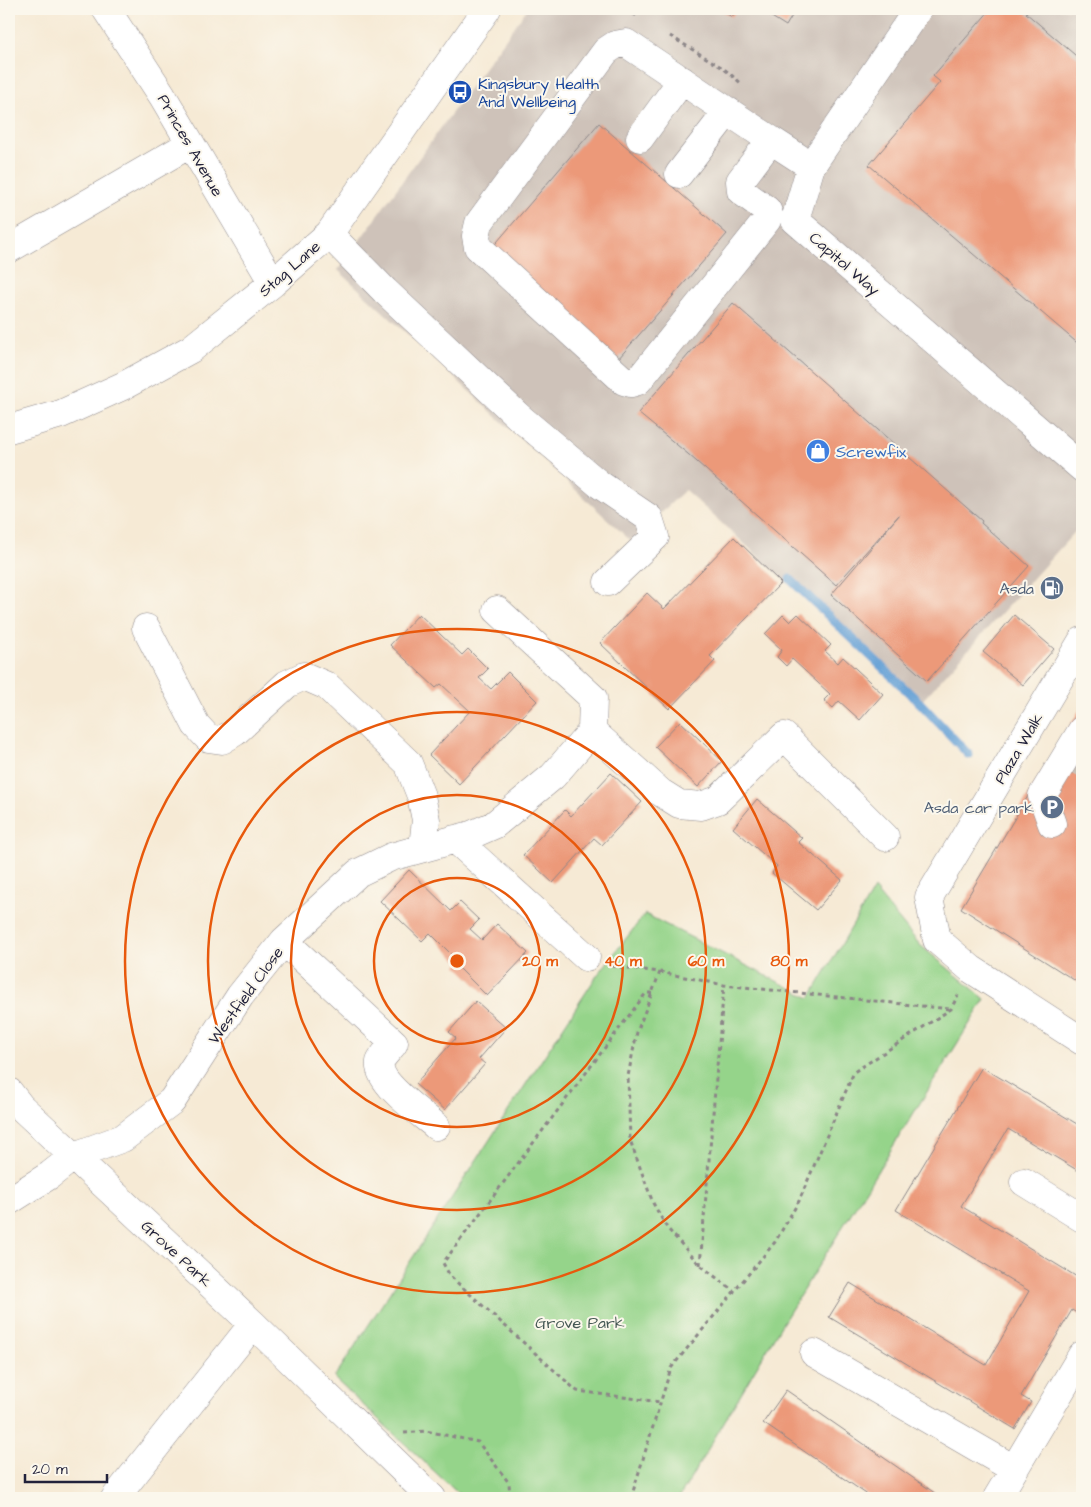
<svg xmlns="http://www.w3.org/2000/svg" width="1091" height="1507" font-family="'Architects Daughter',sans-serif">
<rect width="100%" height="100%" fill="#fbf7ec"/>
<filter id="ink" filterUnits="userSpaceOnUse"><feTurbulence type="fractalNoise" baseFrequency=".02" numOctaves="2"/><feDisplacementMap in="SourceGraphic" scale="10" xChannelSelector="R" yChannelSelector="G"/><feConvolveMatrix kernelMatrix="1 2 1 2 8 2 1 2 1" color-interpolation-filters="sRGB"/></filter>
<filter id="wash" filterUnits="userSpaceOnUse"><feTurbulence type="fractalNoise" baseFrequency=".0096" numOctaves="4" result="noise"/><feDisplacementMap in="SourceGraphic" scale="20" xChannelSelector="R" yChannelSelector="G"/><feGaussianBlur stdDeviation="1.12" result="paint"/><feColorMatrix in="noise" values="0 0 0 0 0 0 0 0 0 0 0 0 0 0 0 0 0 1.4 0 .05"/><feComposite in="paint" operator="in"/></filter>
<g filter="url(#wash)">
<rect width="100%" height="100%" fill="#f6ead5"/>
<!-- industrial -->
<path fill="#cec2b9" d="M527,9H1082V524L920,703L685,490L631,541L338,270Z"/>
<!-- green -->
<path fill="#95d48a" stroke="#5c7b62" d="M874,889L920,945L985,999L782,1324L679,1498H463L334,1378L596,977L645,914L810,998Z"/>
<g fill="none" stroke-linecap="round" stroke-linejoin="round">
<!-- stream -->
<path stroke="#66a1d6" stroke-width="9" d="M790,579L921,704L969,755"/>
</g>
<g id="blocks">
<!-- building -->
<path fill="#ec9979" d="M719,9H737L732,17Z
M759,9H796L786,26Z
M991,9H1030L1026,13L1082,61V347L869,165L940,82L933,76Z
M599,123L727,234L618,359L491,249Z
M733,303L982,521L981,523L1029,566L927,681L831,595L900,514L836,585L688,454L638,413Z
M734,537L781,583L710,656L715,661L669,709L600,643L647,593L664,609Z
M419,614L462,655L468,649L488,669L479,678L491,689L508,672L537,701L459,784L429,755L470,711L441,684L436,688L390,645Z
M798,614L831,645L825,651L838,663L843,657L883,694L860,720L839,701L833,708L824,700L830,694L792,659L786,666L777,657L782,650L765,634L783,615L790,622Z
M1014,615L1054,649L1023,685L983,652Z
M1082,706V985L961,908Z
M680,721L722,761L698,787L655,747Z
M611,773L642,802L602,845L594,838L553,883L523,855L565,810L571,816Z
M757,799L802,838L798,842L842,880L816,910L772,873L777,866L733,828Z
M409,870L451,911L460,902L479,920L470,929L482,940L497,924L528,953L487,996L457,966L460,963L430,933L422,941L380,901Z
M476,1001L506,1028L479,1059L485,1064L445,1110L415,1084L456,1038L449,1032Z
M982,1067L1082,1127V1173L1008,1129L961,1206L1082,1280V1314L1081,1316L1072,1310L1021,1396L1031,1402L1015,1429L829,1317L850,1283L986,1365L1029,1291L896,1210Z
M786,1390L942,1498H872L763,1423Z"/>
</g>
</g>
<g filter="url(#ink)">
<use href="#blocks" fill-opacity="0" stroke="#8c8688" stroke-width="1"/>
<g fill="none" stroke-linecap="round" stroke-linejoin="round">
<!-- minor-tunnel -->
<path stroke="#ccc2b6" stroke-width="28" stroke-dasharray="28 14" stroke-linecap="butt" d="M1078,776L1082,769"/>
<!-- minor casing -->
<g stroke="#8c8688" stroke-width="29">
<path id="minor" d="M106,9L162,95L273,283
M918,9L811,166L795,220L1082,468
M626,43L771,140L740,181L741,191L767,210L769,215L767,220L638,381L631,383L624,381L478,247L476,236L479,223L606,51L615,45Z
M640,138L682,80
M771,140L811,166
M679,174L728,111
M329,234L385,291L518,416L599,484L649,518L655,537L608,582
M9,249L190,144
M9,429L61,414L125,385L191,349L273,283L329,234L487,9
M497,610L593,698L592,731
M146,628L196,725L208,738L222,740L235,732L287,684L304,676L327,686L408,763L421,796L426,820L423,847
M1082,641L929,897L937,940L971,969L1082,1041
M1052,824L1042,796L1082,730
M455,839L586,957
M284,941L394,1043C390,1049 382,1056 380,1062C376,1082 422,1114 436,1126
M9,1092L20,1106L253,1324L432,1498
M1024,1182L1082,1218
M9,1201L50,1175L74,1156L123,1138L172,1101L240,996L284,941L358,873L391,857L471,835L494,825L553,776L592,731L660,792L679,804L701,806L718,800L784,736L885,837
M814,1353L1014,1469
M115,1498L253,1324
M997,1498L1082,1355"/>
</g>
<!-- path -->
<path stroke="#8c8688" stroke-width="3" stroke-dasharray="4 4" stroke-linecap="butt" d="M626,9L637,16
M670,36L723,68L742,84
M612,966L660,972L724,985L950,1009
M660,972L637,1032L628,1076L630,1140L653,1203L667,1228L700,1265L735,1292
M652,993H646L443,1263L450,1276L577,1391L660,1402
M700,1265L724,985
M404,1433L426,1431L478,1442L509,1483L510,1498
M631,1498L671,1368L775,1242L799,1201L854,1072L951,1009L958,995"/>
<!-- minor -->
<use href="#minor" stroke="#fff" stroke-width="28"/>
</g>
</g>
<!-- distance rings -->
<g fill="none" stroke="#e8590c" stroke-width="2.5">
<circle cx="457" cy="961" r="83"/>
<circle cx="457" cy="961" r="166"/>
<circle cx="457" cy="961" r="249"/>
<circle cx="457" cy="961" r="332"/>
</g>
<!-- icons -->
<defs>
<g id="bus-disc" transform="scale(1.25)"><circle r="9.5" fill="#1a4fb4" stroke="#fbf7ec"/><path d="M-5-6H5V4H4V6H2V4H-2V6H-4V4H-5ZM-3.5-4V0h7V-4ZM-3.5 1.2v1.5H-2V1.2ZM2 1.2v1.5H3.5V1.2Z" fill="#fff"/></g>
<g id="shop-disc" transform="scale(1.25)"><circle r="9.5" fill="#3f7fe0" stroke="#fbf7ec"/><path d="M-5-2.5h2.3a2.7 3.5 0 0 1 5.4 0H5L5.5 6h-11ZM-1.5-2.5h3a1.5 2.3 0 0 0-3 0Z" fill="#fff"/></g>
<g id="fuel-disc" transform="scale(1.25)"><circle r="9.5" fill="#5c6f8a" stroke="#fbf7ec"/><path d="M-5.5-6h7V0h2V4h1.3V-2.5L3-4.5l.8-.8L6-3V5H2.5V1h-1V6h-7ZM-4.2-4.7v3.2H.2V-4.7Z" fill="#fff"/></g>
<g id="parking-disc" transform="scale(1.25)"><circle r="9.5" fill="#5c6f8a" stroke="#fbf7ec"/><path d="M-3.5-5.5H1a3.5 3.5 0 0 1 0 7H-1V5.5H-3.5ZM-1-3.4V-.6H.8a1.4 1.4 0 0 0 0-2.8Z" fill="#fff"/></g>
</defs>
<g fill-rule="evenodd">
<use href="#bus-disc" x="460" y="92"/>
<use href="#shop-disc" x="818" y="451"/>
<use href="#fuel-disc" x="1052" y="588"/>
<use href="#parking-disc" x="1052" y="807"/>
</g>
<g text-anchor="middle" stroke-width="4" stroke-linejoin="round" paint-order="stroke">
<!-- transit labels -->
<g font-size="16" fill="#164399" stroke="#fbf7ec" text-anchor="start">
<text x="478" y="89">Kingsbury Health<tspan x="478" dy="18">And Wellbeing</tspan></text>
</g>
<!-- street labels -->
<g font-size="16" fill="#22223b" stroke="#fbf7ec">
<text transform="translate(191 145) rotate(60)" y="6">Princes Avenue</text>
<text transform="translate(845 263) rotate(41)" y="6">Capitol Way</text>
<text transform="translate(289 268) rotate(-41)" y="6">Stag Lane</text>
<text transform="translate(1018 748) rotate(-59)" y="6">Plaza Walk</text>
<text transform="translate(245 995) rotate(-54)" y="6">Westfield Close</text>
<text transform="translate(177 1253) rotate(43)" y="6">Grove Park</text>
</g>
<!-- shop labels -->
<g font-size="16" fill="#366cbe" stroke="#fbf7ec" text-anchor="start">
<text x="836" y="457">Screwfix</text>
</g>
<!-- service labels -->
<g font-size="16" fill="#4e5e75" stroke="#fbf7ec" text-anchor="end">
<text x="1034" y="594">Asda</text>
<text x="1034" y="813">Asda car park</text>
</g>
<!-- park labels -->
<g font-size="16" fill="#445753" stroke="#fbf7ec">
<text x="580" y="1328">Grove Park</text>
</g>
</g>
<circle cx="457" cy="961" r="8" fill="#e8590c" stroke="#fbf7ec" stroke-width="2.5"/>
<g font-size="15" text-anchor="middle" font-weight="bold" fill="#e8590c" stroke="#fbf7ec" stroke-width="4" stroke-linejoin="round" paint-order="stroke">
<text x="540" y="966">20 m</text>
<text x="623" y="966">40 m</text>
<text x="706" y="966">60 m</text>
<text x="789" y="966">80 m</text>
</g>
<!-- margin -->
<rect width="1091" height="1507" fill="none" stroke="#fbf7ec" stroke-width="30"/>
<!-- scale -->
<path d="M25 1474v8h82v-8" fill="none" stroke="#22223b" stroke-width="2.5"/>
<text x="32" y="1474" font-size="15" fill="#22223b" stroke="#fbf7ec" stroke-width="4" paint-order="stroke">20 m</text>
</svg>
